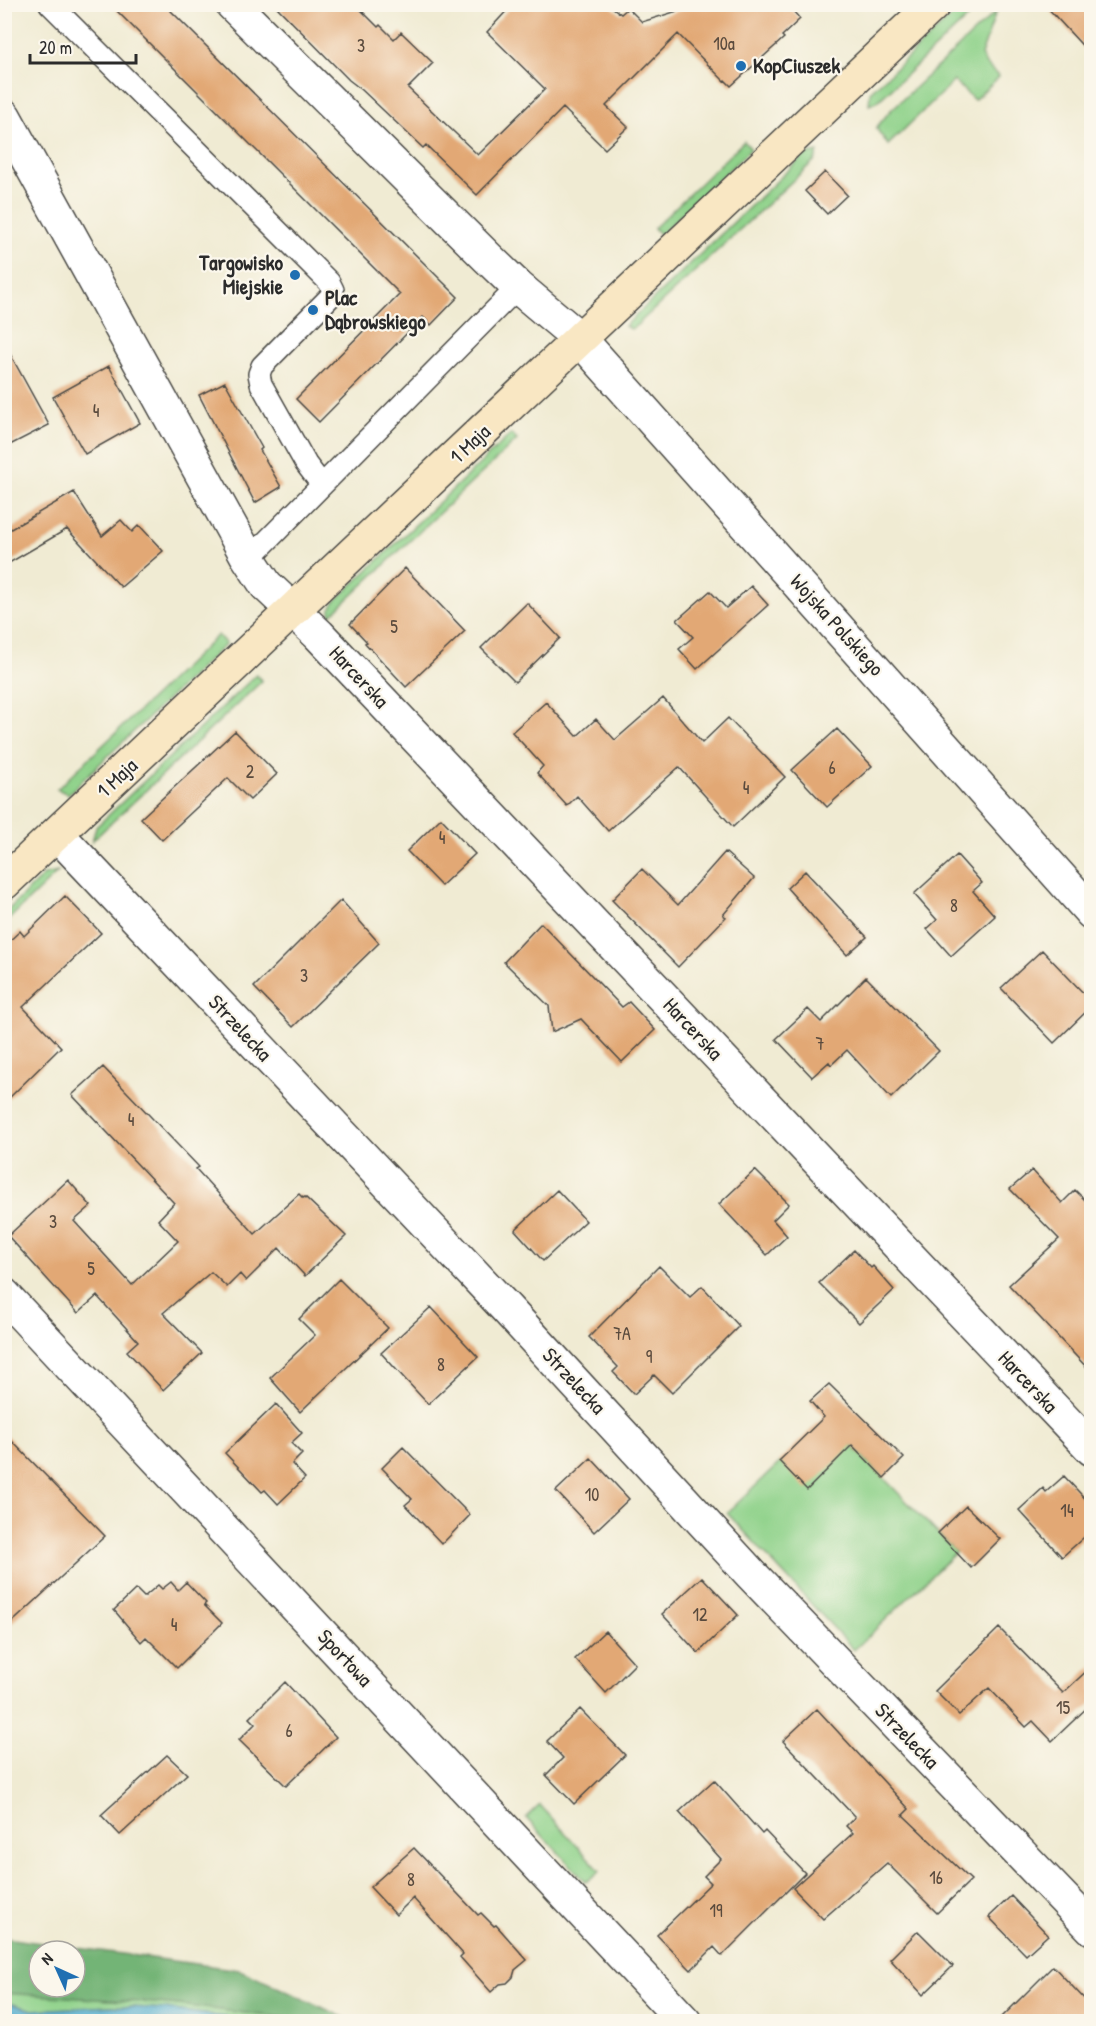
<svg xmlns="http://www.w3.org/2000/svg" width="1096" height="2026" font-family="'Patrick Hand',sans-serif">
<rect width="100%" height="100%" fill="#fbf7ec"/>
<filter id="ink" filterUnits="userSpaceOnUse"><feTurbulence type="fractalNoise" baseFrequency=".0167" numOctaves="2"/><feDisplacementMap in="SourceGraphic" scale="12" xChannelSelector="R" yChannelSelector="G"/><feConvolveMatrix kernelMatrix="1 2 1 2 8 2 1 2 1" color-interpolation-filters="sRGB"/></filter>
<filter id="wash" filterUnits="userSpaceOnUse"><feTurbulence type="fractalNoise" baseFrequency=".008" numOctaves="4" result="noise"/><feDisplacementMap in="SourceGraphic" scale="24" xChannelSelector="R" yChannelSelector="G"/><feGaussianBlur stdDeviation="1.35" result="paint"/><feColorMatrix in="noise" values="0 0 0 0 0 0 0 0 0 0 0 0 0 0 0 0 0 1.4 0 .05"/><feComposite in="paint" operator="in"/></filter>
<g filter="url(#wash)">
<rect width="100%" height="100%" fill="#f0ebd3"/>
<!-- green -->
<path fill="#8fd28a" stroke="#5d7e5a" stroke-width="1.5" d="M964,5H981L878,101L869,105L870,92Z
M1003,5L996,12L981,55L986,64L999,77L974,100L954,81L888,145L876,128L890,111Z
M744,141L751,149L660,235L654,228Z
M818,152L815,160L637,325L631,329L625,326L804,155Z
M511,434L517,440L330,616V611L334,602Z
M218,635L226,644L68,794L57,789Z
M256,675L262,681L92,841L96,827Z
M58,872L5,923V913L44,875Z
M826,1419L956,1552L854,1650L727,1513Z
M540,1805L600,1871L586,1882L526,1818Z
M4,1990L171,2004L287,2018L298,2021H255L165,2009L112,2006L33,2010L5,2002Z"/>
<!-- forest -->
<path fill="#73b476" stroke="#4f7050" stroke-width="1.5" fill-rule="evenodd" d="M5,1938L240,1970L352,2021H298L287,2018L171,2004L5,1993ZM39,1951H75V1987H39Z"/>
<!-- water -->
<path fill="#4faccd" stroke="#3d6c7c" stroke-width="1.5" d="M4,2002L33,2010L112,2006L165,2009L255,2021H5Z"/>
<g id="blocks">
<!-- building -->
<path fill="#e2a874" d="M110,4H164L458,297L431,325L423,317L319,422L296,399L400,294Z
M274,4H355L378,27L380,25L394,39L401,32L433,63L408,88L478,155L545,89L487,32L513,4H608L621,14L628,8L642,22L700,4H787L800,19L782,36L784,38L731,86L725,80L724,81L678,34L606,106L628,127L605,149L563,108L477,195L426,145L423,148L362,90L349,80Z
M1044,4H1092V56Z
M825,172L847,195L827,214L805,191Z
M4,343L49,425L4,448Z
M109,366L140,423L85,454L53,397Z
M225,382L262,448L260,450L281,487L255,503L199,395Z
M74,492L102,536L121,520L132,532L139,525L163,551L121,587L67,529L4,566V533Z
M405,568L465,631L406,687L365,643L367,642L350,624Z
M751,586L768,605L697,669L679,649L693,637L677,620L710,591L726,608Z
M527,603L560,638L515,682L481,648Z
M663,698L702,743L728,718L785,777L733,827L679,767L608,831L577,796L567,806L537,773L543,766L512,732L546,702L577,736L596,719L615,740Z
M837,729L872,766L827,807L792,770Z
M235,731L277,774L250,800L228,778L162,840L141,818Z
M441,818L475,854L441,886L407,851Z
M725,852L754,878L723,915L726,917L678,967L612,900L642,869L678,905Z
M957,855L982,883L973,891L995,916L951,956L927,929L937,920L914,894Z
M805,871L867,937L847,955L787,888Z
M65,896L101,933L23,1007L61,1047L4,1103V946L20,931L24,936Z
M341,900L379,943L293,1027L254,987Z
M541,923L622,1007L629,1002L655,1030L622,1062L581,1019L552,1032L549,1006L504,962Z
M1042,950L1092,1002V1006L1054,1043L1001,988Z
M866,977L939,1051L891,1098L847,1050L831,1065L829,1062L812,1077L776,1039L808,1009L821,1022Z
M103,1067L199,1167L196,1169L255,1234L299,1194L303,1198L305,1197L346,1236L305,1276L279,1248L246,1281L240,1274L227,1287L211,1272L163,1313L202,1353L163,1390L127,1351L138,1341L97,1296L78,1313L8,1236L68,1180L91,1206L74,1221L132,1285L178,1241L158,1220L174,1203L72,1095Z
M755,1170L789,1204L773,1220L787,1236L767,1255L719,1204Z
M1032,1170L1062,1203L1075,1190L1092,1207V1373L1009,1285L1059,1239L1010,1189Z
M557,1190L586,1221L543,1261L515,1230Z
M854,1250L871,1268L873,1266L894,1290L859,1323L819,1283Z
M659,1266L690,1297L702,1286L739,1326L672,1393L654,1375L634,1394L613,1372L618,1367L589,1337Z
M339,1279L388,1328L300,1412L270,1378L315,1335L299,1319Z
M431,1307L478,1357L428,1404L381,1353Z
M829,1384L904,1458L884,1478L852,1445L807,1490L779,1461L824,1417L810,1401Z
M276,1404L302,1433L291,1443L302,1454L292,1464L305,1478L278,1504L265,1490L262,1492L225,1453Z
M4,1433L105,1536L4,1630Z
M403,1447L470,1515L442,1544L405,1505L412,1499L382,1468Z
M591,1458L629,1499L594,1532L556,1491Z
M1064,1476L1092,1506V1530L1062,1557L1019,1510L1043,1488L1046,1492Z
M966,1506L1000,1539L971,1568L938,1533Z
M702,1577L738,1615L698,1653L662,1614Z
M171,1582L178,1590L186,1582L206,1603L204,1605L222,1623L177,1668L146,1637L141,1642L114,1610L136,1589L144,1597L158,1585L162,1589Z
M999,1628L1063,1693L1092,1666V1703L1052,1741L1033,1721L1026,1727L989,1688L959,1715L935,1691Z
M605,1631L635,1664L606,1693L575,1659Z
M285,1682L336,1737L286,1786L239,1740L255,1724L249,1718Z
M580,1709L625,1755L574,1804L546,1775L563,1758L547,1741Z
M817,1709L909,1809L903,1815L971,1880L937,1913L887,1863L823,1919L793,1888L853,1833L846,1826L855,1817L783,1741Z
M167,1755L187,1774L120,1835L101,1815Z
M714,1780L762,1834L765,1831L805,1873L722,1956L714,1947L691,1970L657,1935L711,1883L704,1876L721,1859L679,1812Z
M414,1848L478,1915L481,1913L494,1926L496,1925L527,1960L515,1970L513,1977L507,1983L500,1984L491,1992L460,1957L463,1954L413,1898L396,1915L370,1887Z
M1011,1896L1048,1935L1026,1955L989,1917Z
M918,1931L953,1966L923,1995L890,1959Z
M1053,1966L1092,2007V2022H997Z"/>
</g>
</g>
<g filter="url(#ink)">
<use href="#blocks" fill-opacity="0" stroke="#494844" stroke-width="1.5"/>
<g fill="none" stroke-linecap="round" stroke-linejoin="round">
<!-- lane casing -->
<g stroke="#494844" stroke-width="24">
<path id="lane" d="M50,4L329,282L333,290L330,297L262,366L259,374L261,384L306,464L322,485
M247,556L260,548L518,287"/>
</g>
<!-- street casing -->
<g stroke="#494844" stroke-width="36">
<path id="street" d="M232,4L488,258L518,287L580,339L1092,913
M4,116L247,556L266,585L319,635L1092,1449
M57,834L505,1307L751,1574L1092,1928
M4,1295L685,2022"/>
</g>
<!-- secondary casing -->
<g stroke="#494844" stroke-width="36">
<path id="secondary" d="M4,883L934,4"/>
</g>
<!-- lane -->
<use href="#lane" stroke="#fff" stroke-width="21"/>
<!-- street -->
<use href="#street" stroke="#fff" stroke-width="33"/>
<!-- secondary -->
<use href="#secondary" stroke="#f9e7c3" stroke-width="33"/>
</g>
</g>
<!-- markers -->
<g fill="#1f6fb2" stroke="#fbf7ec" stroke-width="2">
<circle cx="741" cy="66" r="6"/>
<circle cx="295" cy="275" r="6"/>
<circle cx="313" cy="310" r="6"/>
</g>
<g text-anchor="middle" stroke-width="4.5" stroke-linejoin="round" paint-order="stroke">
<!-- number labels -->
<g font-size="18" fill="#594a3d">
<text x="724" y="50">10a</text>
<text x="361" y="52">3</text>
<text x="96" y="417">4</text>
<text x="394" y="633">5</text>
<text x="832" y="774">6</text>
<text x="250" y="778">2</text>
<text x="746" y="794">4</text>
<text x="442" y="844">4</text>
<text x="954" y="912">8</text>
<text x="304" y="982">3</text>
<text x="820" y="1050">7</text>
<text x="131" y="1126">4</text>
<text x="53" y="1228">3</text>
<text x="91" y="1275">5</text>
<text x="622" y="1340">7A</text>
<text x="649" y="1363">9</text>
<text x="441" y="1371">8</text>
<text x="592" y="1501">10</text>
<text x="1067" y="1517">14</text>
<text x="700" y="1621">12</text>
<text x="174" y="1631">4</text>
<text x="1063" y="1714">15</text>
<text x="289" y="1737">6</text>
<text x="936" y="1884">16</text>
<text x="411" y="1886">8</text>
<text x="716" y="1917">19</text>
</g>
<!-- poi labels -->
<g font-size="21" font-weight="bold" fill="#2b2b2b" stroke="#fbf7ec" text-anchor="start">
<text x="753" y="73">KopCiuszek</text>
<text x="283" y="270" text-anchor="end">Targowisko<tspan x="283" dy="24">Miejskie</tspan></text>
<text x="325" y="305">Plac<tspan x="325" dy="24">Dąbrowskiego</tspan></text>
</g>
<!-- street labels -->
<g font-size="21" fill="#2b2b2b" stroke="#fbf7ec">
<text transform="translate(470 444) rotate(-43)" y="7">1 Maja</text>
<text transform="translate(837 625) rotate(48)" y="7">Wojska Polskiego</text>
<text transform="translate(359 677) rotate(47)" y="7">Harcerska</text>
<text transform="translate(117 778) rotate(-43)" y="7">1 Maja</text>
<text transform="translate(240 1028) rotate(47)" y="7">Strzelecka</text>
<text transform="translate(693 1029) rotate(47)" y="7">Harcerska</text>
<text transform="translate(574 1381) rotate(47)" y="7">Strzelecka</text>
<text transform="translate(1028 1382) rotate(47)" y="7">Harcerska</text>
<text transform="translate(345 1658) rotate(47)" y="7">Sportowa</text>
<text transform="translate(907 1736) rotate(46)" y="7">Strzelecka</text>
</g>
</g>
<!-- margin -->
<rect width="1096" height="2026" fill="none" stroke="#fbf7ec" stroke-width="24"/>
<!-- north arrow -->
<g transform="translate(57 1969) rotate(315)"><circle r="28" fill="#fbf7ec" stroke="#a8a59f" stroke-width="1.5"/>
<path d="M0-4.5L10 22L0 15L-10 22Z" fill="#1f6fb2"/>
<text y="-9" font-size="16" font-weight="bold" text-anchor="middle" fill="#2b2b2b">N</text>
</g>
<!-- scale -->
<path d="M30 54v9h106v-9" fill="none" stroke="#2b2b2b" stroke-width="3"/>
<text x="39" y="54" font-size="18" fill="#2b2b2b" stroke="#fbf7ec" stroke-width="4.5" paint-order="stroke">20 m</text>
</svg>
